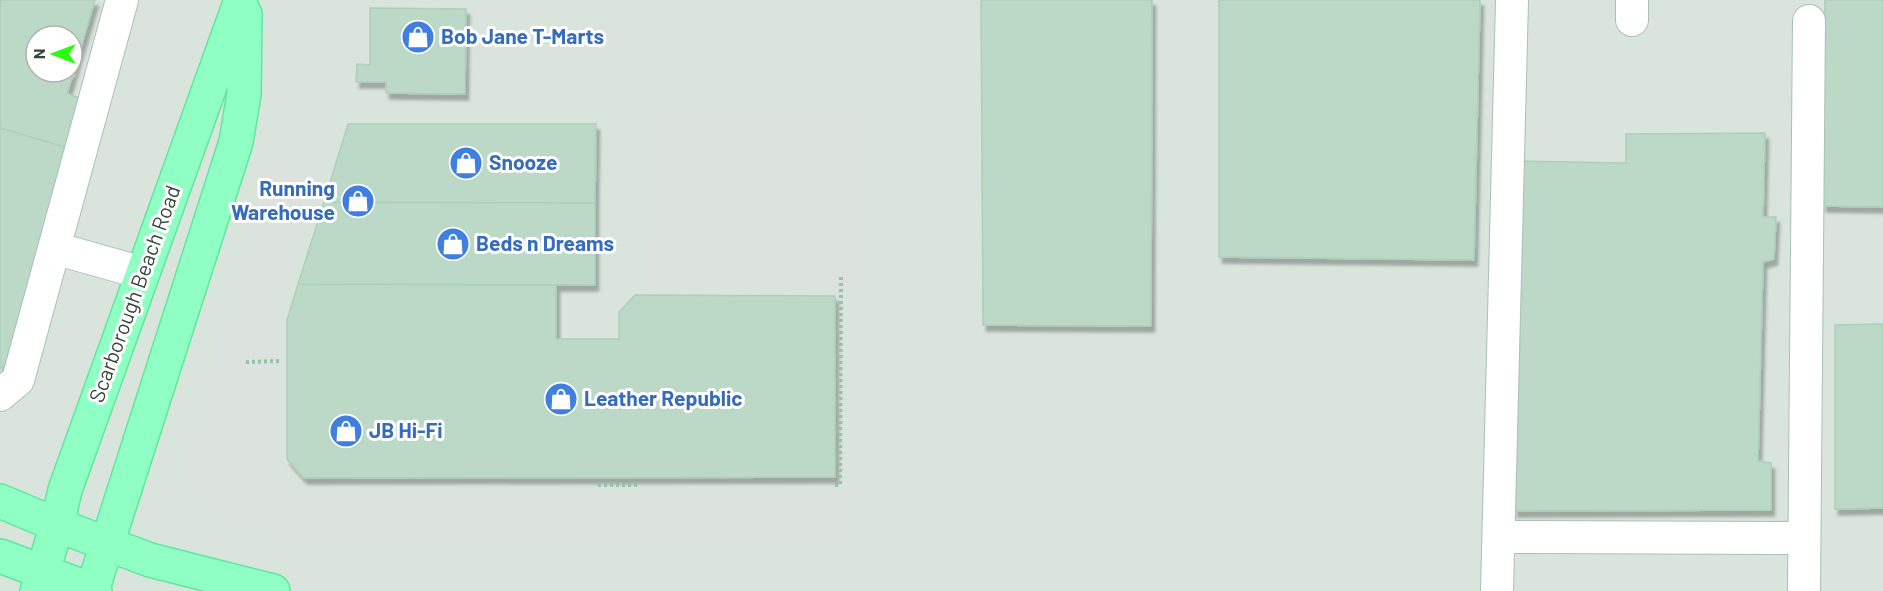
<svg xmlns="http://www.w3.org/2000/svg" width="1883" height="591" font-family="Barlow,sans-serif">
<defs>
<filter id="shadow"><feDropShadow dx="3.5" dy="6" stdDeviation="1.5" flood-color="#0004"/></filter>
</defs>
<rect width="100%" height="100%" fill="#e4f3ea"/>
<!-- industrial -->
<path fill="#d9e4dc" fill-rule="evenodd" d="M0,0H1883V591H0ZM36,36H72V72H36Z"/>
<!-- parking -->
<path fill="#dce3df" d="M643,102L875,103V290H642Z
M270,156L321,175L275,319V460L304,494L845,491V551L306,548L234,535L223,528L194,491L186,458Z"/>
<!-- building -->
<path fill="#bcd8c6" stroke="#acd0b9" stroke-width="1.5" fill-rule="evenodd" filter="url(#shadow)" d="M0,0H95L67,94L90,101L75,150L0,128ZM36,36H72V72H36Z
M981,0H1152L1151,326L983,325Z
M1219,0H1480L1474,260L1219,257Z
M1825,0H1883V207L1823,206Z
M370,8L466,9L465,94L386,93V82H356L357,64L370,65Z
M348,124H596L595,203L324,202Z
M0,128L75,150L9,362L0,369Z
M1765,133L1763,217H1776L1774,259L1763,262L1758,461L1771,463V510L1514,511L1518,161L1626,163V134Z
M324,202L595,203V285L298,284Z
M298,284L556,285V339H619V312L635,295L835,296V477L304,478L287,459V320Z
M1883,324V508L1835,509V325Z"/>
<g fill="none" stroke-linecap="round" stroke-linejoin="round">
<!-- minor casing -->
<g stroke="#a9c1b3" stroke-width="34">
<path id="minor" d="M1632,20V0
M54,248L143,273
M0,395L18,380L122,0
M1499,537L1804,538
M1497,591L1512,0
M1804,591L1809,21"/>
</g>
<!-- major casing -->
<g stroke="#5de89c" stroke-width="36">
<path id="major" d="M0,501L57,525L150,560L273,591
M0,556L95,591
M37,591L57,525L65,490L241,0
M92,591L236,142L244,94L245,14"/>
</g>
<!-- path -->
<path stroke="#97c1a8" stroke-width="4" stroke-dasharray="3 3" stroke-linecap="butt" d="M246,362L281,361
M598,485H637
M835,485H840L841,277"/>
<!-- minor -->
<use href="#minor" stroke="#fff" stroke-width="32"/>
<!-- major -->
<use href="#major" stroke="#90ffc4" stroke-width="33"/>
</g>
<!-- icons -->
<defs>
<g id="shop-disc" transform="scale(1.725)"><circle r="9.5" fill="#3f7fe0" stroke="#fff"/><path d="M-5-2.5h2.3a2.7 3.5 0 0 1 5.4 0H5L5.5 6h-11ZM-1.5-2.5h3a1.5 2.3 0 0 0-3 0Z" fill="#fff"/></g>
</defs>
<g fill-rule="evenodd">
<use href="#shop-disc" x="418" y="37"/>
<use href="#shop-disc" x="466" y="163"/>
<use href="#shop-disc" x="358" y="201"/>
<use href="#shop-disc" x="453" y="244"/>
<use href="#shop-disc" x="561" y="399"/>
<use href="#shop-disc" x="346" y="431"/>
</g>
<g text-anchor="middle" stroke-width="6" stroke-linejoin="round" paint-order="stroke">
<!-- shop labels -->
<g font-size="21" font-weight="bold" fill="#366cbe" stroke="#fff" text-anchor="start">
<text x="441" y="44">Bob Jane T-Marts</text>
<text x="489" y="170">Snooze</text>
<text x="335" y="196" text-anchor="end">Running<tspan x="335" dy="24">Warehouse</tspan></text>
<text x="476" y="251">Beds n Dreams</text>
<text x="584" y="406">Leather Republic</text>
<text x="369" y="438">JB Hi-Fi</text>
</g>
<!-- street labels -->
<g font-size="21" fill="#34453a" stroke="#fff">
<text transform="translate(135 294) rotate(-70)" y="7">Scarborough Beach Road</text>
</g>
</g>
<!-- north arrow -->
<g transform="translate(54 54) rotate(270)"><circle r="28" fill="#ffffff" stroke="#aeb5b0" stroke-width="1.5"/>
<path d="M0-4.5L10 22L0 15L-10 22Z" fill="#25ff0e"/>
<text y="-9" font-size="16" font-weight="bold" text-anchor="middle" fill="#34453a">N</text>
</g>
</svg>
